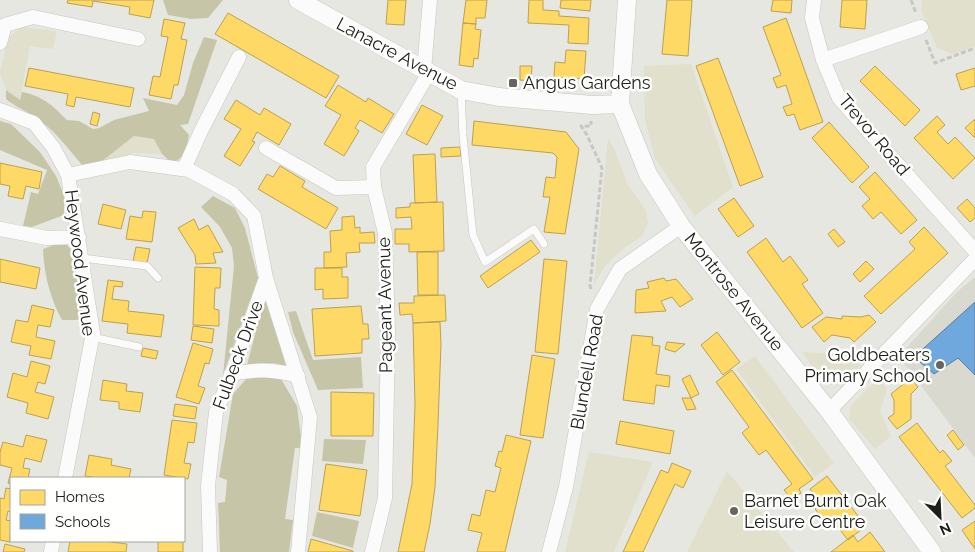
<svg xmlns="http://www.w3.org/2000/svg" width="975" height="552" font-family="Raleway,sans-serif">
<rect width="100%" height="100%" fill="#e7e7e2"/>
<!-- built -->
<path fill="#d9d9cf" d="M975,277V458L911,372L898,357L958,291Z"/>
<!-- green -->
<path fill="#e0e0cd" d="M922,0H975V46L953,54L937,48L921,10Z
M21,27L57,31L53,49L30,46L20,100L6,90L0,73L8,38Z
M691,64L733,187L695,216L655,159L645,119L644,66Z
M134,136L154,139L162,154L134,153L101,162Z
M608,138L615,150L627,183L646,211L648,223L642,236L624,248L606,265L594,284Z
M802,352L869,356L841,386L824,384Z
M755,356L834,463L815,477L736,369Z
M878,378L887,389L880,411L891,436L875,449L849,419L851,405Z
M589,452L653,462L614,552H565Z
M727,471L794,552H687Z"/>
<!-- forest -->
<path fill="#c6c5a8" d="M163,0H223L208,18L191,19L168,15Z
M204,37L217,40L188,124L180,125L189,135L185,154L173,164L162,154L154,139L134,136L101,162L82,165C67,147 53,128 32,115C23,109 14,106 6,99V90L20,100L22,92C43,96 52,105 67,120L79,121L93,129L99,128L114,120L149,111L143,98L177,105L184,95L193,63Z
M0,121L11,124L40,152L56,176L64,195V215L32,227L23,226L31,192L38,194L47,170L0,150Z
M213,196L235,208L245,228L258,278L223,375L234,266L232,248L220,227L201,207Z
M54,245H67L74,253L84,309L80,320H62C50,298 44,274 43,249Z
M265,296L287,366L272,363L247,365Z
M296,311L313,360L361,357L363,388L318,390L293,332L288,312Z
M262,376L281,379L297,406L301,437L300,448H295L285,519L293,520L289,552H220L218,503L225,502L227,480L219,477L233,394L247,378Z
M324,439L366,440L363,464L322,461Z
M317,512L359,521L353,548L312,536Z"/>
<!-- homes -->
<path fill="#ffd966" stroke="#bba150" d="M68,0H154L150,18L129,14L130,7L93,1L92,7L67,3Z
M388,0H406L404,25L386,24Z
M466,0H487L485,18H476V24L463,23Z
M529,0H543V10L559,11V16L589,18L588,44L568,43L569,25L528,23Z
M561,0H591L590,11L560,8Z
M667,0H692L688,56L662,54Z
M773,0H792L791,13L771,11Z
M842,0H867L865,29L840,27Z
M228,13L339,76L326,98L215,34Z
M786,18L823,122L800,130L794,114L787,116L783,107L792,104L786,85L777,88L773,78L781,75L763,27Z
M164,19L185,23L181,39L187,40L178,85H174L171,99L149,95L153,76L160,77L168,37L161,36Z
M463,23L476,24L475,29L481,30L478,59L474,58L473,67L459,65Z
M566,50L586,51L584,79L554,77L555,62L565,63Z
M718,58L763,177L740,186L696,66Z
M520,66H532L531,81L520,80Z
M875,66L920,110L905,126L860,81Z
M29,68L134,88L130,107L76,97L74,107L66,105L68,94L25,86Z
M975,68V86L961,90L956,74Z
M338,85L366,102L368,98L394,114L382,133L360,120L355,128L359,131L344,156L324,144L341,115L325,106Z
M236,100L260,115L264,108L291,124L279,145L257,132L252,141L255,142L240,166L224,156L241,129L224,119Z
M422,105L443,116L427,145L406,134Z
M93,112L100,114L97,126L90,124Z
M937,116L945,125L937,132L948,144L955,137L975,158L953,179L914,138Z
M975,119V138L965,128Z
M474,121L566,132L579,149L565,234L544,232L550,197H543L546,177L555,178L557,157L553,153L472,145Z
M829,122L869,167L852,183L812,138Z
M460,147L461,156L441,157V148Z
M435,154L437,202L415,203L413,155Z
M0,163L42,172L39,189L26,186L23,199L8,196L10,186L0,184Z
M280,166L305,181L302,187L338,208L326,229L258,189L267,174L273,177Z
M875,172L917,220L901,234L881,212L873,219L862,206L870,199L859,187Z
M734,198L754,226L738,237L718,209Z
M967,199L975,208V218L970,222L957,208Z
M443,202L444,251L409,252V244H395V229H412L411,217L396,218V208L410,207V203Z
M103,204L126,210L121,229L98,224Z
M143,211L156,212L152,242L126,239L130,216L142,218Z
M354,216L355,228L360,227V233L374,232L375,243H359L360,252L346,253L347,267L324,268V252H331L330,231L342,230V217Z
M194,219L199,230L208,225L223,252L213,253L216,263L196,264L195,255L178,228Z
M924,227L948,253L881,314L864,296L915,249L909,242Z
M834,229L845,242L838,247L828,234Z
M766,238L783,262L790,256L808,280L802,284L823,313L802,328L747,252Z
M531,240L540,252L488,288L480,276Z
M136,247L150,249L147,263L133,261Z
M417,252H438V295H418Z
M0,259L40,268L36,289L0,282Z
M544,259L567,261L558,354L535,352Z
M866,261L874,269L860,282L853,274Z
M195,267L221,268L220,288H215L214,309L219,310V326L193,325Z
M315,268H342V277H348V298L323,299V289L315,290Z
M664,278L666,281L676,279L693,299L680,307L672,297L661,301L666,311L635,313L636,290L649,288L647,282Z
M108,280L123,282L122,287L114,286L112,299L129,301L128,311L164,315L161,337L127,333L128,324L102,321Z
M445,295L446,321L413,323L412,314L400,315L399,303H414V296Z
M32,305L54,310L50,327L38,325L36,337L55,341L51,359L29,355L31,346L11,342L16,320L28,322Z
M361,306L363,324H368L369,339H362V353L315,356L312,309Z
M869,315L876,322L854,342L850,338L832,335L824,342L812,327L826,317L842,319V316L861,317Z
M440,322L441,344L438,424L435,487L430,524L424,552H398L412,484L415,405L413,323Z
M193,326L214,329L212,343L191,340Z
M717,332L740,362L723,375L701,345Z
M632,335L653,337L652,345L660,346L656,374L670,376L669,387L656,385L654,404L623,400Z
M667,342L685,344L675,352L665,349Z
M193,343L213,349L209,364L205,363L198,386L205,388L199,404L176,397Z
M143,348L158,351L156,359L141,356Z
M532,355L555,359L543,438L520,435Z
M31,361L50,366L45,384L38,382L35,392L54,397L48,419L26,413L28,403L7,397L13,373L27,377Z
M732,370L813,479L799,489L801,493L792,500L784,490L792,484L766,450L759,455L742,433L749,427L716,382Z
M690,375L699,394L691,398L682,379Z
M911,378L918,387L911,394V419L897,429L888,418L894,414V400L891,394Z
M103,380L127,384L126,391L143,393L140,412L119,409V402L100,400Z
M331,392L374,393L373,436H331Z
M682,398H691L696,409L687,410Z
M175,404L197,407L195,419L173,416Z
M172,420L197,423L194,443L188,442L184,463L191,464L188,479L164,475Z
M620,421L674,431L670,454L616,444Z
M917,423L940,453L943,450L952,461L945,466L975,505V508L962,518L899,437Z
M953,430L964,445L958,450L947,435Z
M26,435L47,440L41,462L25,458L23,468L30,469L28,478H11V484L8,483L12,468L0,465V452L3,442L23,447Z
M506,435L531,441L505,552H477L482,533L468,530L472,514L480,516L486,490L495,492L501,468L495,466L499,451L502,452Z
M89,455L112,459L111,465L131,469L129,478H99L85,476Z
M672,463L691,471L683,488L675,484L643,552H623L661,470L668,473Z
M326,464L367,470L360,516L319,510Z
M827,476L866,526L848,540L829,516L824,520L815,509L822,504L810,489Z
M6,488L11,489V512L8,511L6,520L11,521L10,542L0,540V498L4,499Z
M975,521V549L962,530Z
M870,532L885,552H831L853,535L858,542Z
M311,539L353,551V552H308Z
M70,541H103L127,544L126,552H68Z
M158,541H183V552H158Z
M5,544L25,549L24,552H3Z"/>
<!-- schools -->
<path fill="#6fa8dc" stroke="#567ea2" d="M975,302V375L958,358L934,374L914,357Z"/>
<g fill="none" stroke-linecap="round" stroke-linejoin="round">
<!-- service casing -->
<g stroke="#c5c5c1" stroke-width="8">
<path id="service" d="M461,90L463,136L473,235L485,262L534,229L544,244
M82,258L147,266L158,278
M92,337L139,347"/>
</g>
<!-- minor casing -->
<g stroke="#c5c5c1" stroke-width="15">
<path id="minor" d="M814,0L812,18L823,60L839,98L975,251
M0,43L5,25L33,17L138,39
M823,60L921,27
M424,70L430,0
M0,110L34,123L53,147L68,175L93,333L65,478
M266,148L336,188L374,187
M184,169L201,131L239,57
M68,175L130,162L189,170L233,194L254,216L266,278L310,417L298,552
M0,229L47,238L79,237
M231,374C257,369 272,369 298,376
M829,411L975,259
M51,552L53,541
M210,552L208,486L216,412L236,363L266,278
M372,552L385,498L388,333L385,233L374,187L373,167L429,73
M549,552L566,487L597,309L620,269L681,226"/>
</g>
<!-- tertiary casing -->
<g stroke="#c5c5c1" stroke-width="19">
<path id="tertiary" d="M298,0L461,90L499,97L592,105L620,104
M627,0L620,104L648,174L681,226L829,411L932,552"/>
</g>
<!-- path -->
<path stroke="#c6c6c5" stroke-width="3" stroke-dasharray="5 2.5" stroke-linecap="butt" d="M911,0L916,13
M926,40L935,63L975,48
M591,289L590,286L602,168L587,135L581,126H591V121"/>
<!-- service -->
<use href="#service" stroke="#fbfbfb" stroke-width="7"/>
<!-- minor -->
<use href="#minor" stroke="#fbfbfb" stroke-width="14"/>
<!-- tertiary -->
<use href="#tertiary" stroke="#fbfbfb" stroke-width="18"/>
</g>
<!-- markers -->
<g fill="#646461" stroke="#fffffe" stroke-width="2">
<rect x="508" y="78" width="10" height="10" rx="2.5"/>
<circle cx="940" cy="365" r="5"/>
<circle cx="734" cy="511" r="5"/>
</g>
<g text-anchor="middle" stroke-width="5" stroke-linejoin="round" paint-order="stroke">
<!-- street labels -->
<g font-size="18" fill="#1d1d1b" stroke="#fffffe">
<text transform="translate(397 54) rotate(28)" y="6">Lanacre Avenue</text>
<text transform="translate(874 135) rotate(50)" y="6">Trevor Road</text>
<text transform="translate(80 263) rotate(83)" y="6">Heywood Avenue</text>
<text transform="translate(734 292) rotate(51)" y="6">Montrose Avenue</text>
<text transform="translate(385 305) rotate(-91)" y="6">Pageant Avenue</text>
<text transform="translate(238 355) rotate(-70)" y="6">Fulbeck Drive</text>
<text transform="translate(587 372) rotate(-80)" y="6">Blundell Road</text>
</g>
<!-- poi labels -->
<g font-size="18" fill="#1d1d1b" stroke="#fffffe" text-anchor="start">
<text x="523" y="89">Angus Gardens</text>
<text x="930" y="361" text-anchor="end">Goldbeaters<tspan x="930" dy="21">Primary School</tspan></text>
<text x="744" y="507">Barnet Burnt Oak<tspan x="744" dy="21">Leisure Centre</tspan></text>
</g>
</g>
<!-- legend -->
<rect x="10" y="477" width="175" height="65" fill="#fffffe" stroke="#a5a5a3"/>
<rect x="20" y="490" width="25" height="15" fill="#ffd966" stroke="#a5a5a3"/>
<text x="55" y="502" font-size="15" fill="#1d1d1b">Homes</text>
<rect x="20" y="514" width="25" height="15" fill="#6fa8dc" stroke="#a5a5a3"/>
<text x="55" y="527" font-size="15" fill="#1d1d1b">Schools</text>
<!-- north arrow -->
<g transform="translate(940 517) rotate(156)" stroke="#fffffe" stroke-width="4" paint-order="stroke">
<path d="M0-4L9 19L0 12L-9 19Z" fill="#1d1d1b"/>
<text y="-8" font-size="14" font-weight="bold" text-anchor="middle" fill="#1d1d1b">N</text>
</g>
</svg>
